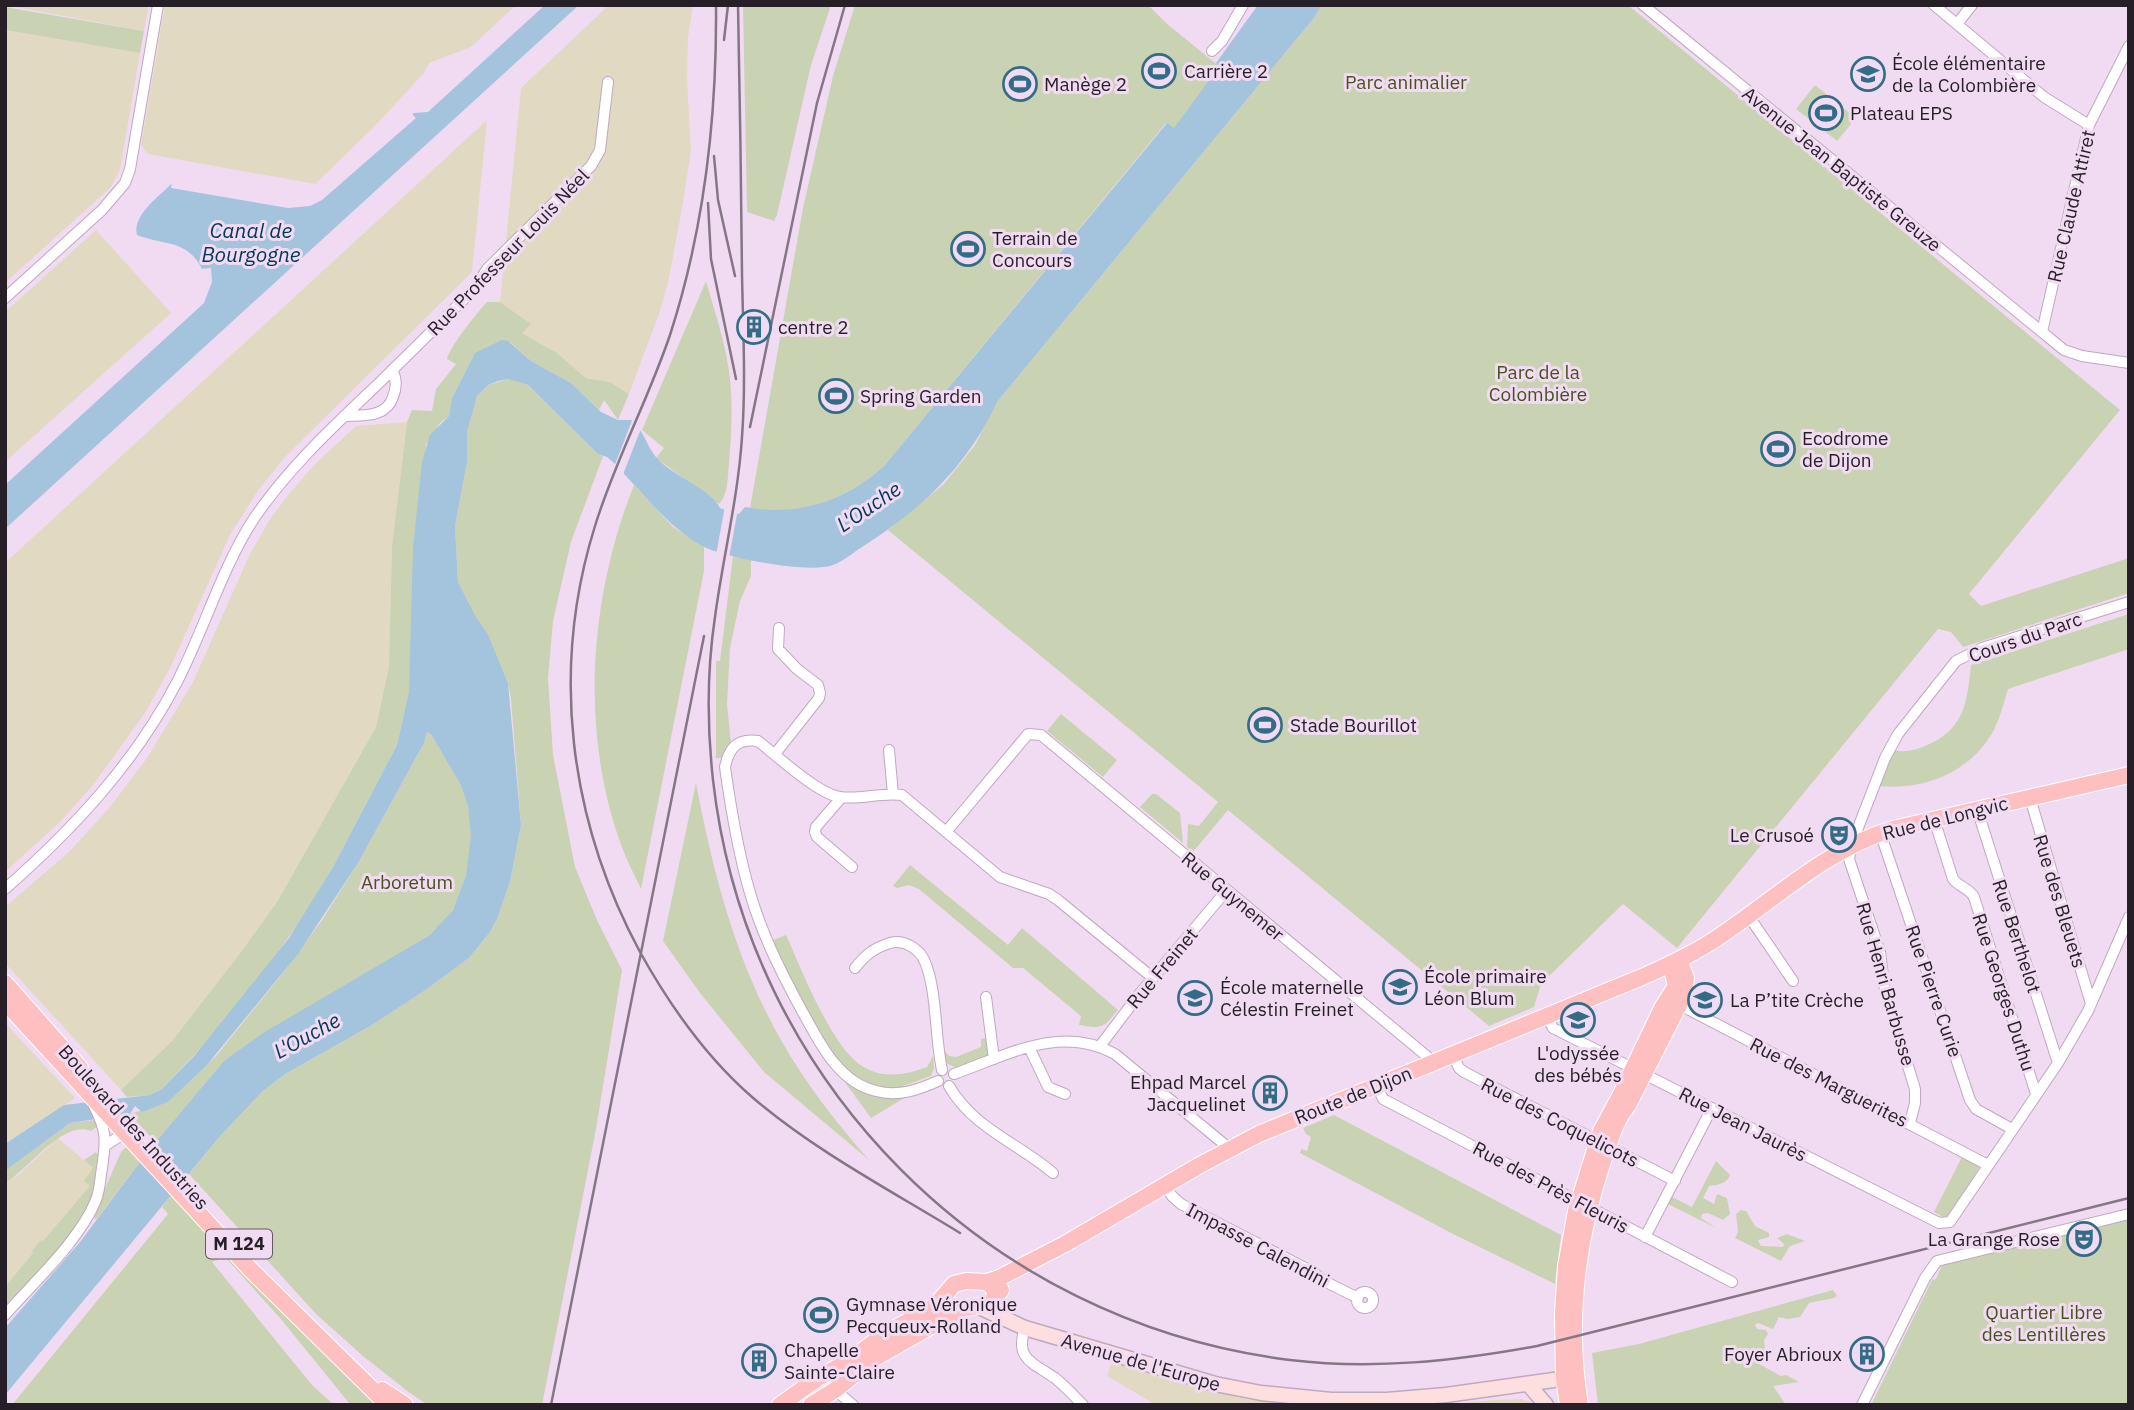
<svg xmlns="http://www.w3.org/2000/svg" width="2134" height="1410" font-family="'IBM Plex Sans',sans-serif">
<rect width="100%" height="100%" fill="#f1dbf2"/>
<!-- industrial -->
<path fill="#e2d9c3" d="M5,5H149L144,31Z
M165,5H516L471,47L429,63L424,73L374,127L315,184L148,154L141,145Z
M609,5H693L688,37L687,79L691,151L681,214L668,283L659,314L629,394L610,382L586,378L557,353L522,333L530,324L500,302L521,88Z
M5,30L140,53L120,170L111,187L5,283Z
M487,120L472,272L286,456L259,489L230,535L171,666L145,713L93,785L60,822L5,872V563Z
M96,230L171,313L5,462V312Z
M407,422L392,546L389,666L376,727L277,902L241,952L172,1041L121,1090L5,963V907L70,851L110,807L147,758L193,682L249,556L270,519L289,494L315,464L356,426Z
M5,1023L75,1098L5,1144Z
M58,1138L93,1168L92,1194L5,1298V1183L17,1176Z
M1112,1362L1183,1384L1249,1400L1302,1405H1156L1107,1376Z
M1521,1399L1540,1405H1440L1495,1400Z"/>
<!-- green -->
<path fill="#c9d3b3" d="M743,5H831L811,65L777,215L774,221L747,212Z
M855,5H1148L1166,23L1220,67L1174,129L1166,123L884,466C847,499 801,517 750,508L803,208L833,76Z
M1322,5H1628L2120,410L1969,594L1981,606L2129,558V593L1963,647L1951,632L1938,629L1677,948L1623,904L1541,984L1534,1007L1489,1026L1228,810L1193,852L1187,847L1188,824L1199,826L1218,802L888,530L944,484L975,445L997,402L1314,18Z
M5,7L144,31L140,53L5,30Z
M1815,85L1856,118L1837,141L1796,109Z
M706,281C713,305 721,330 726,354C734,390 732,427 729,463C728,475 728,496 719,504L656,458L664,448L642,430Z
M487,302H500L531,324L522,333L557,353L586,378L610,382L629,394L618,420L604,400L599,410L571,383L531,361L510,342L475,353L452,398L449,416L440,423L426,445L409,691L397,745L333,867L299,923L272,960L215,1033L162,1089L150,1095L127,1097L121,1090L172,1041L241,952L277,902L376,727L389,666L392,546L407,422L412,410L432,411L436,389L456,364L447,359C450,346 477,313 487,302Z
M508,379L528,385L598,454L603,456L571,542L553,621L548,678L553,755L575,867L597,920L622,970L596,1129L542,1405H428L410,1393L364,1357L316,1314L189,1174L222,1134L263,1091L285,1074L372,1025L424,991L469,958L490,932L497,919L510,882L521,825L511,699L508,683L488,634L475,615L458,582L455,526L467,462V432L474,406L477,396L488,385Z
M634,485L673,527L704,547V571L641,889C635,876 628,863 623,850C579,734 589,598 634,485Z
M733,556L751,560V576L740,601L730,648L727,704L731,743L722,758H716V661H720Z
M2129,614V649L2008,689C2004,703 2000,717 1994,730C1972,771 1925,791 1879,786L1893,750C1903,753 1916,750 1925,746C1965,730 1967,702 1971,665Z
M1061,714L1117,760L1103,777L1047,731Z
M427,732L431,733C441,751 453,767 461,785C478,821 473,877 452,911C446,920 438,927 430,935L224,1061L157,1144L130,1114L168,1102L216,1056L283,973L322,920L358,863L424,743Z
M696,783C713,872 735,959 781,1040C805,1083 836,1122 869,1160L764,1072L700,993L663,941Z
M1152,794H1156L1180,813L1183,843L1140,807Z
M910,865L1008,945L1022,928L1118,1010C1103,1028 1103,1029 1079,1025L1081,1016L1023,968H1013L919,889L909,885L897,888L893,886Z
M786,935C802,970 829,1041 859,1064C879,1079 904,1076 927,1067L933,1056L934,1068L931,1076L903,1086L906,1097L871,1118L820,1048L766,943Z
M987,1038L988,1056L957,1068L946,1063L943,1049L949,1056L956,1057L981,1047V1039Z
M1334,1115L1561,1235L1555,1284L1455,1235L1300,1153L1301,1149L1307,1151L1311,1137L1306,1134L1303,1128Z
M95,1120L98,1126L91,1131C63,1119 29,1169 5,1183V1171L70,1123Z
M131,1147L143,1158L96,1220L93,1216L121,1152L125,1148Z
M96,1152L99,1156L96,1190L78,1227L11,1305L5,1307V1287L33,1253L32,1251L41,1240L43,1241L90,1186L84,1181L93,1168L84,1160Z
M1963,1155L1978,1163L1979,1168L1949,1216L1943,1217L1934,1212Z
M1716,1161L1730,1175C1727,1184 1717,1185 1709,1186L1703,1198L1714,1204L1717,1194L1727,1198L1730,1214L1723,1220L1708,1213L1702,1214L1701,1218L1716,1228L1668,1204L1672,1197L1692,1207Z
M174,1191L290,1317L345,1374L380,1405L349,1403L280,1318L225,1257L212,1262L312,1385L334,1405H12L168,1214L162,1207Z
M1741,1210L1746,1211L1755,1226L1769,1233V1237L1758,1240L1761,1246L1783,1247L1784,1244L1777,1238L1787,1234L1805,1241L1790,1246L1781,1261L1735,1238L1738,1232L1736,1214Z
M2129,1217V1405H1871L1932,1280L1936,1279L1942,1265L1950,1261Z
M1833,1290L1837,1296L1834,1298L1809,1303L1800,1317L1788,1319L1779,1317L1773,1329L1758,1323L1755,1325L1757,1329L1766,1330L1768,1334L1764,1340L1765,1352L1760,1356L1752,1354L1750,1359L1781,1376L1786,1375L1799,1382L1773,1386L1786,1405H1598L1592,1353L1639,1344Z"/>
<!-- water -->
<path fill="#a4c3dd" d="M545,5H579L5,529V485L204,303L212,282L211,268L202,269C187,239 165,246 137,235C132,215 159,197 171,184L288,204L309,203L329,190L414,113L428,112Z
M1258,5H1322L1314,18L997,402C968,465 923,508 865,545C855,551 844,561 833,565C808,574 726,558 702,546C670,528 649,500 624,474L623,471L607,457L598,454L528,385L508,379L498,381L488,385L477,396L467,432V462L455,526L458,582L475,615L488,634L508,683L521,825L510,882L497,919L490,932L469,958L424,991L372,1025L285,1074L263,1091L222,1134L5,1395V1328L80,1242L146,1154L224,1061L263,1033L430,935L453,910L466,876L471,836L468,806L461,785L431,734L427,732L424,743L358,863L298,954L207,1065L168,1102L142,1112L135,1106L130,1114L70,1123L5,1171V1144L64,1105L150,1095L162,1089L195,1055L289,938L333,867L397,745L409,691L413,548L422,462L430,435L449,416L452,398L475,353L502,340L508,341L531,361L571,383L601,412L618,420H631C648,435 646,450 663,464C678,477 713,492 720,508L739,514L745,507C798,517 845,501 884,466L1167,123L1174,128L1219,67L1216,63Z"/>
<!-- pier -->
<path fill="#f1dbf2" d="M410,112L416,118L322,200L310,206L288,208L171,188L172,180L290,201L308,200L319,196Z
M633,418L642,426L622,477L614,467Z
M725,506L738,509L729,558L716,555Z
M154,1143L188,1180L177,1194L142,1157Z"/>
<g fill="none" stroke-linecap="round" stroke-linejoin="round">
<!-- minor casing -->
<g stroke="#bea9bf" stroke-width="12">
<path id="minor" d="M1643,5L2064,350L2082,356L2129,363
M1934,5L2044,97L2089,125
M1957,24L1972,5
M1212,51L1222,41L1243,5
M5,298L102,210L125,183L130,169L158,5
M2042,332L2089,125L2129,46
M344,416C363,415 386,418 393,397C397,387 397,379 392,370
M889,750L893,794
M775,754L819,698L820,693L818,685L797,669L778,649L779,628
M841,798L816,827L815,832L817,837L852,867
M2030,798L2091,1004
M1977,809L2058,1063
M1934,819L1953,879C1959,887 1969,888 1974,897L2036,1094
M946,832L1028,734L1041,735L1435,1063
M1880,832L1970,1100L1976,1109L2012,1129
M5,889C73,829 135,763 177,682C204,630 221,570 253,520C288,468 334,426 378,384C411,352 444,319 476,287L487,269L591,166L600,150L608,82
M1748,915L1793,981
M855,968C865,955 874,948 890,943C904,939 920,949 925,962C937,990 935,1038 942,1070
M986,997L994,1059
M1676,1003L1988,1165
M1547,1016L1553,1028L1939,1223L1950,1222L2058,1063L2088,1011L2129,917
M1100,1046L1141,992L1226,891
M1029,1047L1048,1087L1065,1094
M1453,1055L1459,1068L1464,1072L1675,1181
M954,1074C1007,1055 1061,1024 1115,1054L1230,1149
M938,1081C918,1090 898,1097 876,1091C860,1087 846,1077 836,1065C824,1052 816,1036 807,1020C785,980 763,938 750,893C738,852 731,810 725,767C729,748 737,738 758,741C777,756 818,794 840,797C861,800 881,792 902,795L1000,877L1049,894L1058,900L1153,978
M949,1086C973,1128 1018,1143 1053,1173
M1377,1086L1383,1099L1732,1282
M1910,1123L1915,1103V1089L1885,991L1880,952L1849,859L1851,846L1885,758L1898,734L1956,661L1982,648L2129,602
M106,1145L134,1127
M1165,1185L1172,1196L1181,1204L1313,1272L1324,1281L1358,1298
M1645,1237L1712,1108
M1357 1300a8 8 0 1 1 16 0a8 8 0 1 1-16 0Z
M5,1315C34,1282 80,1240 96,1200C100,1190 100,1179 102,1168C106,1141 107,1131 94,1106
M1025,1328C1014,1360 1034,1363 1055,1378C1065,1386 1074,1396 1083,1405
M835,1390L853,1405
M1862,1405L1925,1278L1937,1261L2129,1214"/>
</g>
<!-- secondary casing -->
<g stroke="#bea9bf" stroke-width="17">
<path id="secondary" d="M979,1307L1025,1328L1215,1384L1261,1393L1331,1400H1387L1446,1395L1575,1377
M1529,1385L1546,1405"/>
</g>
<!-- primary casing -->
<g stroke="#fff" stroke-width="18">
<path id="primary" d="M5,983L80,1068
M5,1002L250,1269L388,1405
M987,1282L999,1278L1065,1244L1200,1165L1259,1134L1642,977C1667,966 1691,955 1714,940C1772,902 1826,849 1893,829L2129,775
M954,1306L963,1308L988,1305L1001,1290
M382,1390L405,1405
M780,1405L818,1378L849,1361L885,1334L935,1306L954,1284L966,1281L987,1282L994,1289L995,1295
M811,1405L835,1390L875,1358L963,1308
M1568,1405L1564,1378L1563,1313L1566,1266L1576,1211L1601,1131L1621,1094L1662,1008L1676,986L1672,970
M1580,1405C1566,1321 1577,1238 1604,1158C1611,1138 1615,1121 1628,1105L1684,995L1686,978L1679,960"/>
</g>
<!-- minor -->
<use href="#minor" stroke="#fff" stroke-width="10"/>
<!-- secondary -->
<use href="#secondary" stroke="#fedfe0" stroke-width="14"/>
<!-- primary -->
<use href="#primary" stroke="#febfc1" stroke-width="16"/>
<!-- rail -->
<path stroke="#847685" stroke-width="2.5" d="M716,5C717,115 704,230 670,335C648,400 615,461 595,526C550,670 569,820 640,952C670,1006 706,1057 752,1097C815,1151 890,1190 960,1233
M738,5C740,95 741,184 742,274C743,328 746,383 742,437C738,498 723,557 715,617C707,670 707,726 713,780C747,1082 987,1323 1290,1360C1373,1370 1455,1361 1537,1346L2129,1198
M724,40L728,5
M714,156L718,200L735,276
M708,203L711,259L736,379
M750,427L817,103L845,5
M551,1405L704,636"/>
</g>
<!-- icons -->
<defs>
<g id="stadium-ring" transform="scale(1.75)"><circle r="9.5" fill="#f1dbf2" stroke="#336c86" stroke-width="1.5"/><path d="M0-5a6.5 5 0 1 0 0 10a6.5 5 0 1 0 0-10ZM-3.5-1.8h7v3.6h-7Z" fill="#336c86"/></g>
<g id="school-ring" transform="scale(1.75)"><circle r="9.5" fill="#f1dbf2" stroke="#336c86" stroke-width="1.5"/><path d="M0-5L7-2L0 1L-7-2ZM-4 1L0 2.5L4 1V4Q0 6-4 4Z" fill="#336c86"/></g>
<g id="building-ring" transform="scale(1.75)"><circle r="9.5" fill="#f1dbf2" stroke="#336c86" stroke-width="1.5"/><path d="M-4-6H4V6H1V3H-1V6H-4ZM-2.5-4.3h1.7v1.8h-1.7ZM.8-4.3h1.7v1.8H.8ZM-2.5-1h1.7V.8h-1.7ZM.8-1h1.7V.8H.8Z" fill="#336c86"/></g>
<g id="theatre-ring" transform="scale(1.75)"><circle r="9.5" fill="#f1dbf2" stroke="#336c86" stroke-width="1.5"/><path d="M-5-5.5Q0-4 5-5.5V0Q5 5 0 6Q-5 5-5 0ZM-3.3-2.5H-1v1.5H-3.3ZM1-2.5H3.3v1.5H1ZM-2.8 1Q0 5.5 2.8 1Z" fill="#336c86"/></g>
</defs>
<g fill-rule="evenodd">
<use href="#stadium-ring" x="1159" y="71"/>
<use href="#school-ring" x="1868" y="74"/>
<use href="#stadium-ring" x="1020" y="84"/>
<use href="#stadium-ring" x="1826" y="113"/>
<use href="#stadium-ring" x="968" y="249"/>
<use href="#building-ring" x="754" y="327"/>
<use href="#stadium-ring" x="836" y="396"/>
<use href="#stadium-ring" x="1778" y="449"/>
<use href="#stadium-ring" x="1265" y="725"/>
<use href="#theatre-ring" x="1839" y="835"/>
<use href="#school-ring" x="1400" y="987"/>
<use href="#school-ring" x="1195" y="998"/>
<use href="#school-ring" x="1705" y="1000"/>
<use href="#school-ring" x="1578" y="1020"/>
<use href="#building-ring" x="1270" y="1093"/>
<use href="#theatre-ring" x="2084" y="1239"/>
<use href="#stadium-ring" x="821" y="1315"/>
<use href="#building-ring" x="1867" y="1354"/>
<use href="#building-ring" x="759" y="1361"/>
</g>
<g text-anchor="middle" stroke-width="6" stroke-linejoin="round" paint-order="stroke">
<!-- shield labels -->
<rect fill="#f1dbf2" stroke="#645764" stroke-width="2" x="206" y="1229.5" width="66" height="29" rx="5"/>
<g font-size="18" font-weight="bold" fill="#271f27">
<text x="239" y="1250">M 124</text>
</g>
<!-- poi labels -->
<g font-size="19" fill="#271f27" stroke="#f1dbf2" text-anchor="start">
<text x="1892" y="70">École élémentaire<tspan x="1892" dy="22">de la Colombière</tspan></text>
<text x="1184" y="78">Carrière 2</text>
<text x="1044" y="91">Manège 2</text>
<text x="1850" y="120">Plateau EPS</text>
<text x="992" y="245">Terrain de<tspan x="992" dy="22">Concours</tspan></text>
<text x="778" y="334">centre 2</text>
<text x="860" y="403">Spring Garden</text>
<text x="1802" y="445">Ecodrome<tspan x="1802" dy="22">de Dijon</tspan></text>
<text x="1290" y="732">Stade Bourillot</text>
<text x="1814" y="842" text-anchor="end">Le Crusoé</text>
<text x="1424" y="983">École primaire<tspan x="1424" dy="22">Léon Blum</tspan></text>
<text x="1220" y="994">École maternelle<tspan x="1220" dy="22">Célestin Freinet</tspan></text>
<text x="1730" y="1007">La P’tite Crèche</text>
<text x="1578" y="1060" text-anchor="middle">L'odyssée<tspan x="1578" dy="22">des bébés</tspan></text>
<text x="1246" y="1089" text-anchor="end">Ehpad Marcel<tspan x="1246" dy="22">Jacquelinet</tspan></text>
<text x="2060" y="1246" text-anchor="end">La Grange Rose</text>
<text x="846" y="1311">Gymnase Véronique<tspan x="846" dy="22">Pecqueux-Rolland</tspan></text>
<text x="784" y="1357">Chapelle<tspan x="784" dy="22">Sainte-Claire</tspan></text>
<text x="1842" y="1361" text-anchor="end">Foyer Abrioux</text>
</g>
<!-- park labels -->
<g font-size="19" fill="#46531c" stroke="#f1dbf2">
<text x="1406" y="89">Parc animalier</text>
<text x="1538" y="379">Parc de la<tspan x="1538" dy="22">Colombière</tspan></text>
<text x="407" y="889">Arboretum</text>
<text x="2044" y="1319">Quartier Libre<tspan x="2044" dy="22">des Lentillères</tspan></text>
</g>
<!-- street labels -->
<g font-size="19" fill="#271f27" stroke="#f1dbf2">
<text transform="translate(1842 169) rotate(39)" y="7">Avenue Jean Baptiste Greuze</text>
<text transform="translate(2071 206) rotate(-77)" y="7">Rue Claude Attiret</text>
<text transform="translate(508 252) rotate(-46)" y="7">Rue Professeur Louis Néel</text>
<text transform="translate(2025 637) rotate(-19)" y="7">Cours du Parc</text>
<text transform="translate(1945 818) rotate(-14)" y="7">Rue de Longvic</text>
<text transform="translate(1233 896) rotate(40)" y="7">Rue Guynemer</text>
<text transform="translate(2060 901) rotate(73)" y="7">Rue des Bleuets</text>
<text transform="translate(2017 936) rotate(72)" y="7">Rue Berthelot</text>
<text transform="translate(1162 968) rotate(-50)" y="7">Rue Freinet</text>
<text transform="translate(1886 984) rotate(74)" y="7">Rue Henri Barbusse</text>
<text transform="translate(1934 991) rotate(71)" y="7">Rue Pierre Curie</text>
<text transform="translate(2004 992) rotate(72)" y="7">Rue Georges Duthu</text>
<text transform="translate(1829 1082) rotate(27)" y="7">Rue des Marguerites</text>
<text transform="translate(1353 1095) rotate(-22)" y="7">Route de Dijon</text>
<text transform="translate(1560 1122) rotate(27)" y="7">Rue des Coquelicots</text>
<text transform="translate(1743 1124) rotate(27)" y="7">Rue Jean Jaurès</text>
<text transform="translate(134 1127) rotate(48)" y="7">Boulevard des Industries</text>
<text transform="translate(1551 1187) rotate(28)" y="7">Rue des Près Fleuris</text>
<text transform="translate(1258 1245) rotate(28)" y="7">Impasse Calendini</text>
<text transform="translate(1141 1362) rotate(16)" y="7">Avenue de l'Europe</text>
</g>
<!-- water labels -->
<g font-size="21" font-style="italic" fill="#01375a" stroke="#f1dbf2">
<text x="251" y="238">Canal de<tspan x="251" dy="24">Bourgogne</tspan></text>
<text transform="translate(869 507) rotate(-34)" y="7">L'Ouche</text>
<text transform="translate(307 1036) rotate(-29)" y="7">L'Ouche</text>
</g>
</g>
<!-- border -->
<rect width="2134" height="1410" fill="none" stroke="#271f27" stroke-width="14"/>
</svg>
